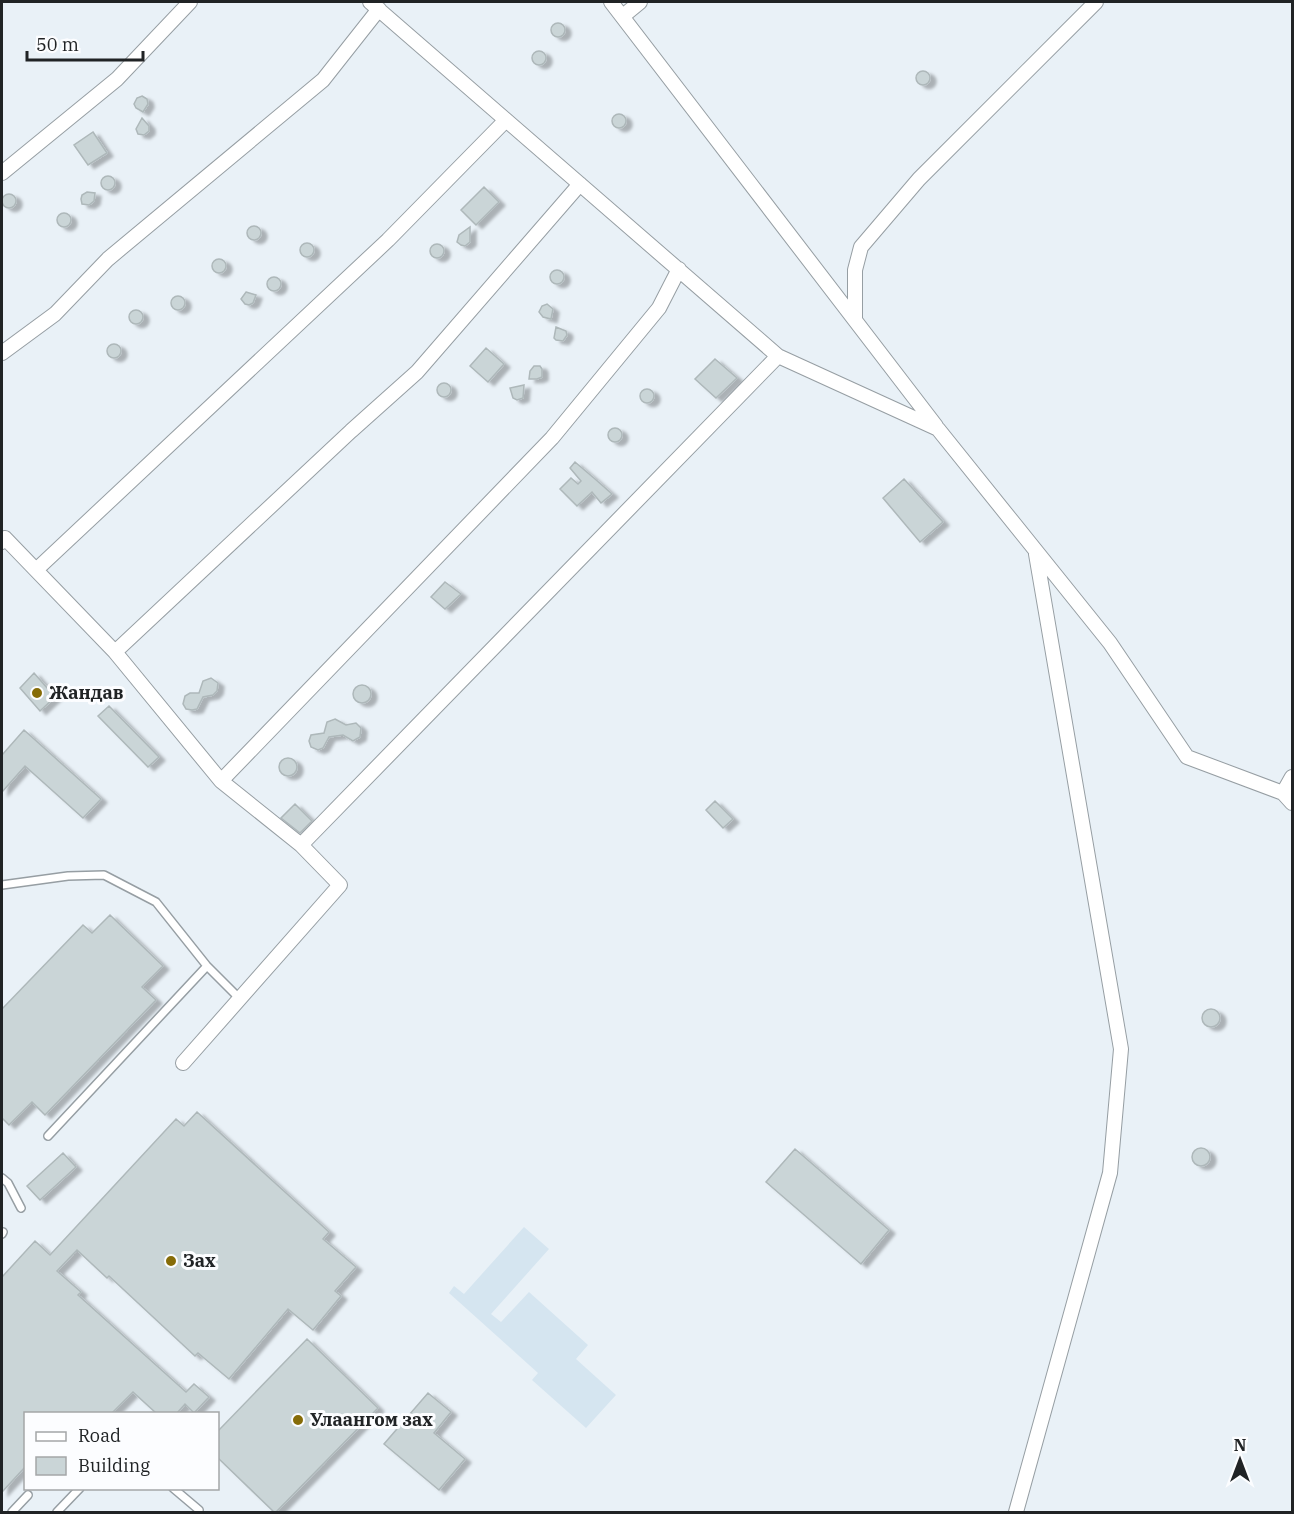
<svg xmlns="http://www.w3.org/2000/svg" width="1294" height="1514" font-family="'IBM Plex Serif',serif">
<defs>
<filter id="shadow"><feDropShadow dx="6" dy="3.5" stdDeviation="1.5" flood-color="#0004"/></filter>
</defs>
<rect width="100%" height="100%" fill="#e9f1f7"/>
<!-- built -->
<path fill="#d5e5f0" d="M524,1227L549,1249L491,1314L501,1322L529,1292L588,1345L576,1359L616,1395L586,1428L532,1380L538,1373L449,1293L454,1286L464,1294Z"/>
<!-- building -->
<path fill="#cad5d7" stroke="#aeb8ba" stroke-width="1.5" filter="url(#shadow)" d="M551 30a7 7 0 1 1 14 0a7 7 0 1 1-14 0Z
M532 58a7 7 0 1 1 14 0a7 7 0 1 1-14 0Z
M916 78a7 7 0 1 1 14 0a7 7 0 1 1-14 0Z
M142,96L147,99L148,104L143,112L136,108L134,104L137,98Z
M612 121a7 7 0 1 1 14 0a7 7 0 1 1-14 0Z
M142,118L149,126V131L144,135L138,134L136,129Z
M93,132L107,153L88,165L74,145Z
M101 183a7 7 0 1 1 14 0a7 7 0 1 1-14 0Z
M484,187L499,202L476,225L461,210Z
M87,192L95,193L94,201L89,205L82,204L81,199L82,195Z
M2 201a7 7 0 1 1 14 0a7 7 0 1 1-14 0Z
M57 220a7 7 0 1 1 14 0a7 7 0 1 1-14 0Z
M247 233a7 7 0 1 1 14 0a7 7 0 1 1-14 0Z
M470,227V242L465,246L461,245L457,242L459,235Z
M300 250a7 7 0 1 1 14 0a7 7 0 1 1-14 0Z
M430 251a7 7 0 1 1 14 0a7 7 0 1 1-14 0Z
M212 266a7 7 0 1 1 14 0a7 7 0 1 1-14 0Z
M550 277a7 7 0 1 1 14 0a7 7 0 1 1-14 0Z
M267 284a7 7 0 1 1 14 0a7 7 0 1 1-14 0Z
M246,292L256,295L253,303L249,305L245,304L241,299Z
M171 303a7 7 0 1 1 14 0a7 7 0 1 1-14 0Z
M547,304L553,309L551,319L543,317L539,312L542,306Z
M129 317a7 7 0 1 1 14 0a7 7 0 1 1-14 0Z
M556,327L566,331L567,335L563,341L556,340L554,338Z
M107 351a7 7 0 1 1 14 0a7 7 0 1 1-14 0Z
M486,348L504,364L488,382L470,366Z
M715,359L737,378L716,398L695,379Z
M534,366H540L542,369V377L537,379H529L530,371Z
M437 390a7 7 0 1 1 14 0a7 7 0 1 1-14 0Z
M524,385L523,398L517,400L513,398L510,388Z
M640 396a7 7 0 1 1 14 0a7 7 0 1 1-14 0Z
M608 435a7 7 0 1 1 14 0a7 7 0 1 1-14 0Z
M575,462L595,479L612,494L601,503L592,492L577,506L560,489L571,478L578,484L581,481L570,468Z
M904,479L943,522L920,542L883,498Z
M445,582L461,594L445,609L431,597Z
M34,673L55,697L40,711L20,688Z
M211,678L218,683L217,691L213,695L203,697L197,709L192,710L186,709L183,704L185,696L190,693H199L203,681Z
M353 694a9 9 0 1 1 18 0a9 9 0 1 1-18 0Z
M109,706L159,757L148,767L98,716Z
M335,719L346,725L356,723L361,728L360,737L353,741L343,735L329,737L323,748L318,750L311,747L309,741L311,735L324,733L327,722Z
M24,730L101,799L83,818L25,766L2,792V755Z
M279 767a9 9 0 1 1 18 0a9 9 0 1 1-18 0Z
M715,801L733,819L723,828L706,810Z
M295,804L312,821L300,833L281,818Z
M110,915L163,966L142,987L156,1000L45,1115L32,1102L9,1125L2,1118V1009L83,925L92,933Z
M1202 1018a9 9 0 1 1 18 0a9 9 0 1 1-18 0Z
M197,1112L329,1232L323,1239L356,1267L335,1291L341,1296L313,1330L288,1309L229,1379L198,1353L195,1356L109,1276L107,1278L77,1250L57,1271L81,1292L78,1295L186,1392L194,1384L209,1397L194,1413L185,1404L177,1413H156L133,1392L112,1413H26V1466L2,1492V1277L35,1241L50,1255L176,1119L184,1126Z
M1192 1157a9 9 0 1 1 18 0a9 9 0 1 1-18 0Z
M795,1149L889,1230L861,1264L766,1182Z
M63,1153L76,1167L40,1200L27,1186Z
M307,1339L378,1408L276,1512H274L218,1458V1431Z
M428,1393L451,1412L434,1433L465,1459L439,1490L384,1444Z"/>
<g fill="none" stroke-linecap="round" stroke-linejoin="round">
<!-- service casing -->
<g stroke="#969ea3" stroke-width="10">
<path id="service" d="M2,885L68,876L104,875L156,902L207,966L240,999
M48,1136L207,966
M2,1178L8,1183L21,1208
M2,1234L3,1232
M173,1488L199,1510
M12,1512L28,1495
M57,1512L80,1488"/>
</g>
<!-- minor casing -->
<g stroke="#969ea3" stroke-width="16">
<path id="minor" d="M370,2L778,356L938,429L1110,643L1187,757L1283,793L1292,803
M611,2L936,426
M623,16L640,2
M2,173L117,79L190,2
M855,320V270L861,247L919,179L1096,2
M2,353L55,314L108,259L323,80L379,9
M2,542L5,538L115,652L221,781L301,845L340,885L183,1063
M36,570L388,240L506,120
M115,652L351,431L417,372L580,184
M221,781L552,438L659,308L679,269
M1283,793L1292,777
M301,845L778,356
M1016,1512L1110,1173L1121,1049L1036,554"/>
</g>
<!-- service -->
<use href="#service" stroke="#fff" stroke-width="7"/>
<!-- minor -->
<use href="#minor" stroke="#fff" stroke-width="14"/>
</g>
<!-- markers -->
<g fill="#866c08" stroke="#fcfdff" stroke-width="2">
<circle cx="37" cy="693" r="6"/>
<circle cx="171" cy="1261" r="6"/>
<circle cx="298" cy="1420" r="6"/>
</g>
<g text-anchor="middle" stroke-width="6" stroke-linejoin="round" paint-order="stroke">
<!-- poi labels -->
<g font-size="18" font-weight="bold" fill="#202325" stroke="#fcfdff" text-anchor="start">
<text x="49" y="699">Жандав</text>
<text x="183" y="1267">Зах</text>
<text x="310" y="1426">Улаангом зах</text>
</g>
</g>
<!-- border -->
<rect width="1294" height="1514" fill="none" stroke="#202325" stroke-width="6"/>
<!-- legend -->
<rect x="24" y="1412" width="195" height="78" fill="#fcfdff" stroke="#a4a6a8" stroke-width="1.5"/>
<rect x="36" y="1432" width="30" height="9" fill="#ffffff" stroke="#a4a6a8" stroke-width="1.5"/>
<text x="78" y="1442" font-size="18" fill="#202325">Road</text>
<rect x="36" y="1457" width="30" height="18" fill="#cad5d7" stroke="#a4a6a8" stroke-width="1.5"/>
<text x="78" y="1472" font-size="18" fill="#202325">Building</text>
<!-- north arrow -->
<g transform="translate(1240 1460)" stroke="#fcfdff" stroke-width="4.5" paint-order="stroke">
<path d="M0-4.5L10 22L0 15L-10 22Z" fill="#202325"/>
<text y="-9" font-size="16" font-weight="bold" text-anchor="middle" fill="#202325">N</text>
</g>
<!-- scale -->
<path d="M27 51v9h116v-9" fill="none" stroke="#202325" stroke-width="3"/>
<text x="36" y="51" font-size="18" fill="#202325" stroke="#fcfdff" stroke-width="4.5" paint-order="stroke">50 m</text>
</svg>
